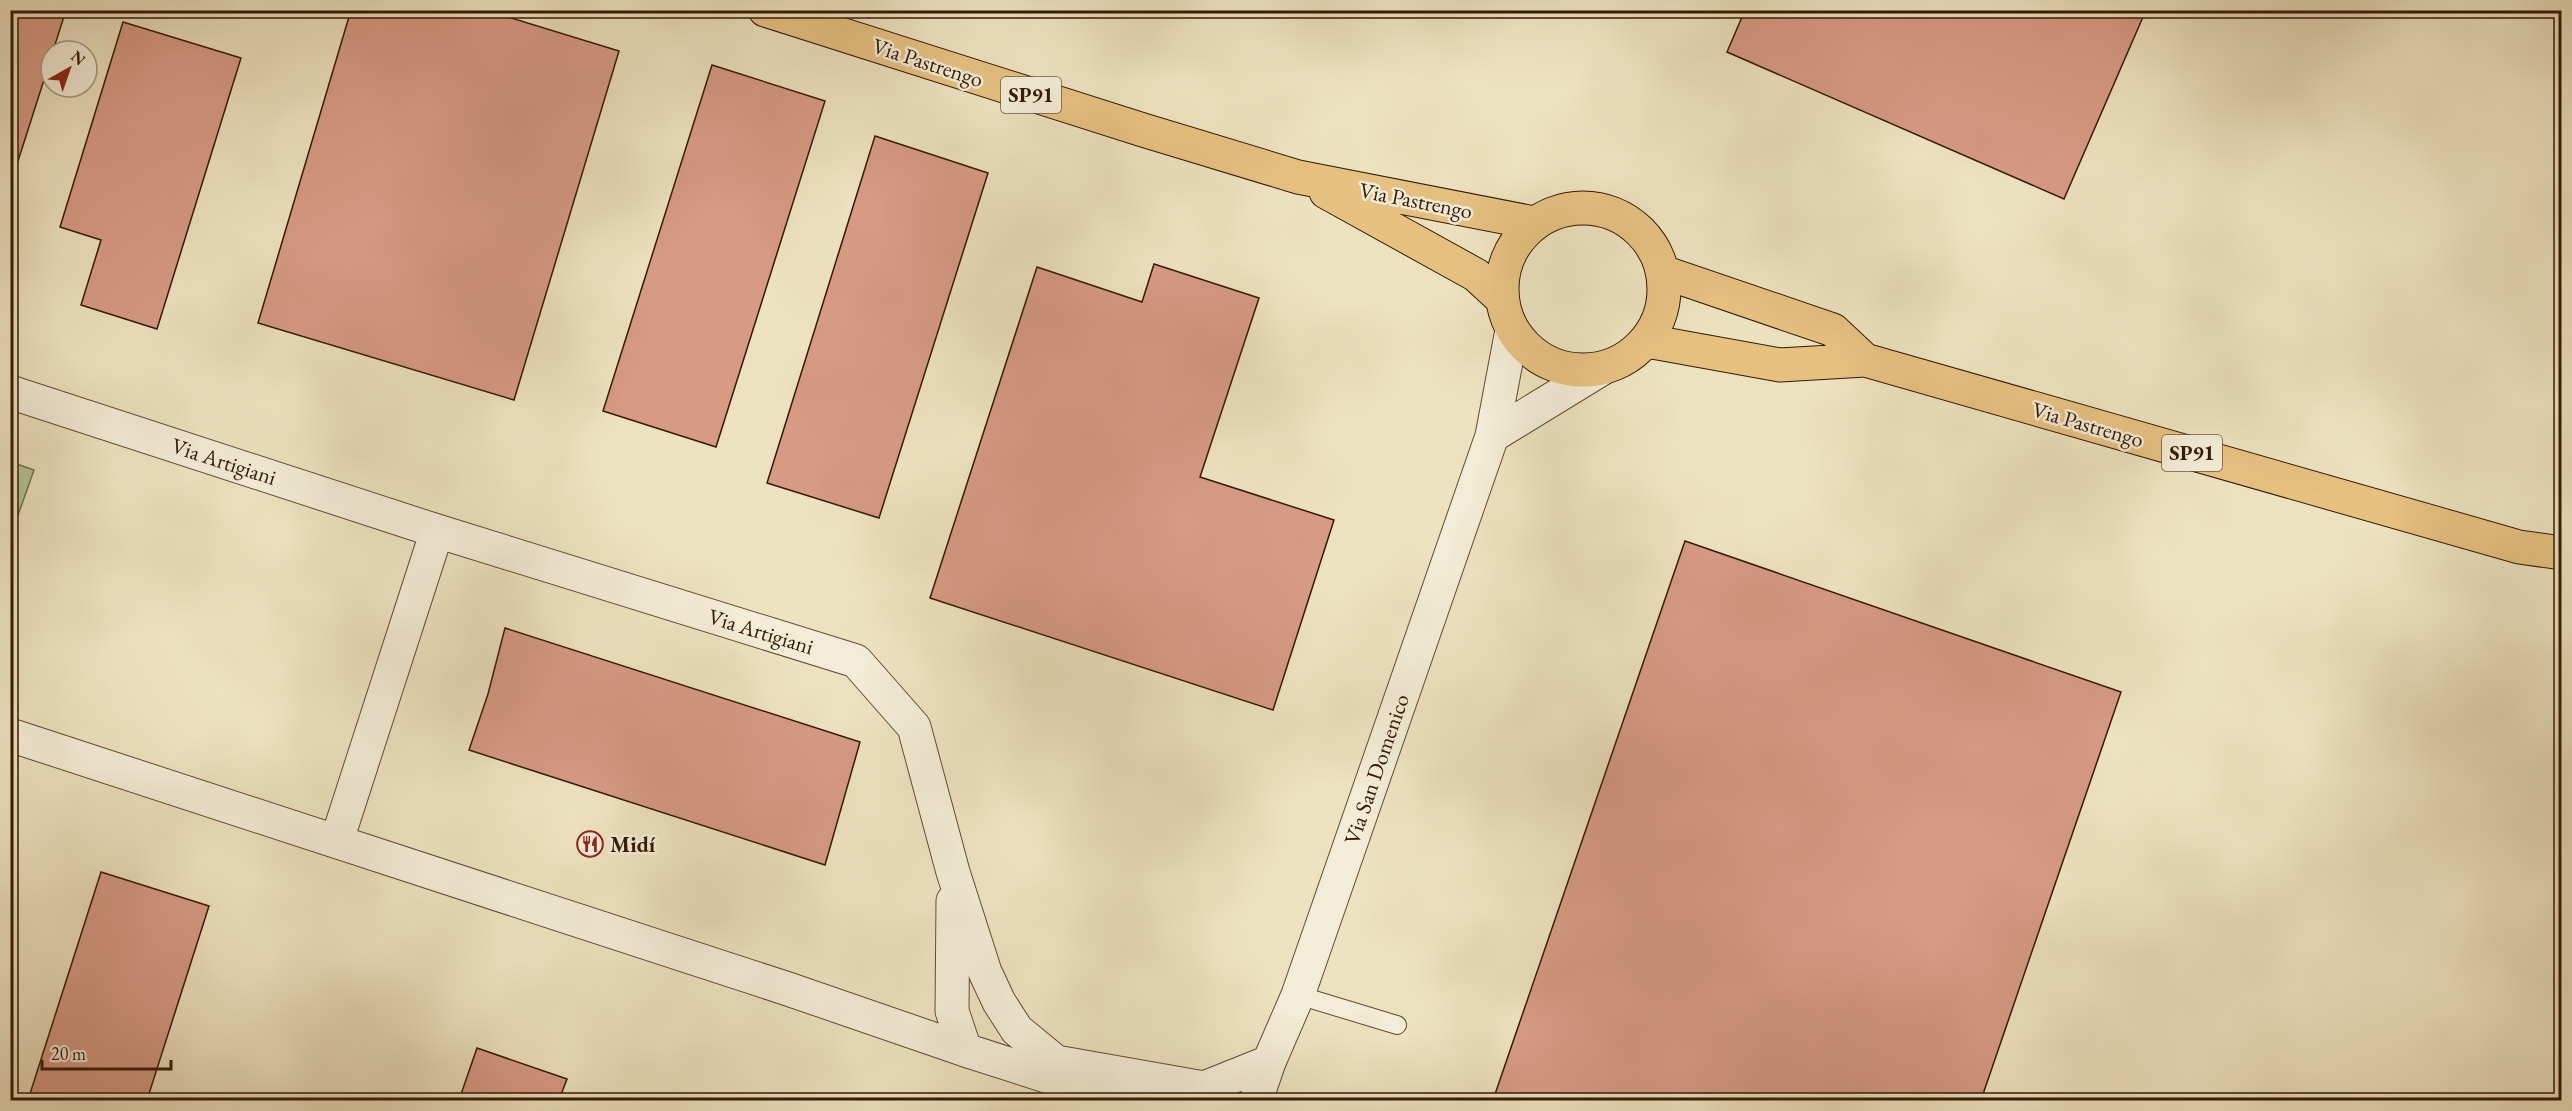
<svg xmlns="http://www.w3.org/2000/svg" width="2572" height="1111" font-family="'EB Garamond',serif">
<rect width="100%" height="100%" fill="#ede2c0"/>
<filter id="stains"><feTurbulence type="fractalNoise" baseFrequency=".00333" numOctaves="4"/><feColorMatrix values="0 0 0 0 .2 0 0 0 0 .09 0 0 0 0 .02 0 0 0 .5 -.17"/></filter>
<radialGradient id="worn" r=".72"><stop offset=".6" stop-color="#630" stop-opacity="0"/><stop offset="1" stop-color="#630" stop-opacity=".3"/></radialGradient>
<!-- green -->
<path fill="#b4c495" stroke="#746e4c" stroke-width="1.5" d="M11,462L34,470L11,535L10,462Z"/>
<!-- building -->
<path fill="#d79a85" stroke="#331904" stroke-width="1.5" d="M10,10H66L53,51H51V58L10,186Z
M351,10H485L619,51L514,400L258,323Z
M1745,10H2146L2064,199L1727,52Z
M123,22L241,58L157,329L81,305L101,240L60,227Z
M712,65L825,101L716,447L603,411Z
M875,136L988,173L879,518L767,483Z
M1154,264L1259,298L1200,477L1334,520L1273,710L930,598L1037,267L1142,302Z
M1685,541L2121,692L1981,1100H1493Z
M505,628L860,742L825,865L469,750L488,694Z
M101,872L209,906L147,1100H28Z
M10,879L17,882L10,901Z
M477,1048L567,1079L559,1100H459Z"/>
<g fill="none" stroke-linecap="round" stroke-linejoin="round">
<!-- service casing -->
<g stroke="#624b33" stroke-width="20">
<path id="service" d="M1298,995L1397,1025"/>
</g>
<!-- minor casing -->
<g stroke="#624b33" stroke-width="35">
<path id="minor" d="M10,392L437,531L856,661L914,727L953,872L985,972L999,1002L1017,1030L1056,1062L1204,1088L1269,1062
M1492,436L1603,368
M10,735L788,989L965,1050
M337,840L437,531
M953,901L952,1011L965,1050L1121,1100
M1256,1100L1269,1062L1298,995L1492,436L1512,330"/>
</g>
<!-- primary casing -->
<g stroke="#331904" stroke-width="35">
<path id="primary" d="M765,10L1143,130L1298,177L1534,223
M1326,192L1476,275L1501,298
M1502 289a81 81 0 1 1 162 0a81 81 0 1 1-162 0Z
M1663,272L1833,330L1865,360
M1647,341L1780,365L1865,360L2519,547L2562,553"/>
</g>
<!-- service -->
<use href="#service" stroke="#f3ecd6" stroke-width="18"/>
<!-- minor -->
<use href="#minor" stroke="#f3ecd6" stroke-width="33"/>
<!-- primary -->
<use href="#primary" stroke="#e6c180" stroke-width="33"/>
</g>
<!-- icons -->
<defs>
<g id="restaurant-ring" transform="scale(1.35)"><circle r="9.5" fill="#f3ecd6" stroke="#8f2418" stroke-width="1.5"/><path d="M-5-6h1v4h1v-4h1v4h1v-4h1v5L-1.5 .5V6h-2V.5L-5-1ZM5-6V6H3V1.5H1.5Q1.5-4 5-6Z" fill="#8f2418"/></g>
</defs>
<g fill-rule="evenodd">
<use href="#restaurant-ring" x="590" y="844"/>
</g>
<g text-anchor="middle" stroke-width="5" stroke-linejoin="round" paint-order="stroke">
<!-- shield labels -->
<g fill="#f3ecd6" stroke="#6d5843" stroke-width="1.5">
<rect x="1001" y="77" width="60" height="36" rx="4.5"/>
<rect x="2162" y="435" width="60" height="36" rx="4.5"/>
</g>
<g font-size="21" font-weight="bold" fill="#331904">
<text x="1031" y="102">SP91</text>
<text x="2192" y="460">SP91</text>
</g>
<!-- street labels -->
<g font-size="22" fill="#331904" stroke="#f3ecd6">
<text transform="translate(928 62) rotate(18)" y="8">Via Pastrengo</text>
<text transform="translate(1416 200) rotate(11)" y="8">Via Pastrengo</text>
<text transform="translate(2088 424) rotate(16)" y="8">Via Pastrengo</text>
<text transform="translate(224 461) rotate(18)" y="8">Via Artigiani</text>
<text transform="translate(761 631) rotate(17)" y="8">Via Artigiani</text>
<text transform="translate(1376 769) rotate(-71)" y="8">Via San Domenico</text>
</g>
<!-- poi labels -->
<g font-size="22" font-weight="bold" fill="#331904" stroke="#f3ecd6" text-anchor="start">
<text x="610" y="852">Midí</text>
</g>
</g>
<!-- margin -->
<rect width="2572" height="1111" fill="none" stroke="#ede2c0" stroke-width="36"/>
<rect x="12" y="12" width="2548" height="1087" fill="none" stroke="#331904" stroke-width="3"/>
<rect x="18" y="18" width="2536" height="1075" fill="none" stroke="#331904" stroke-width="1.5"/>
<!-- north arrow -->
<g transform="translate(69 69) rotate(40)"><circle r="28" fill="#f3ecd6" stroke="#a69882" stroke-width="1.5"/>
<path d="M0-4.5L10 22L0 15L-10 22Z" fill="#8f2418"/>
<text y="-9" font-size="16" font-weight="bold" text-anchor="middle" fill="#331904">N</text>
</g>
<!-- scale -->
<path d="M42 1060v9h129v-9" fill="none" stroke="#331904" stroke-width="3"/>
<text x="51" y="1060" font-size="18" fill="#331904" stroke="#f3ecd6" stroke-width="4.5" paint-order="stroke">20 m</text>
<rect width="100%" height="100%" filter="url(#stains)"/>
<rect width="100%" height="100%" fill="url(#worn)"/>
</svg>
